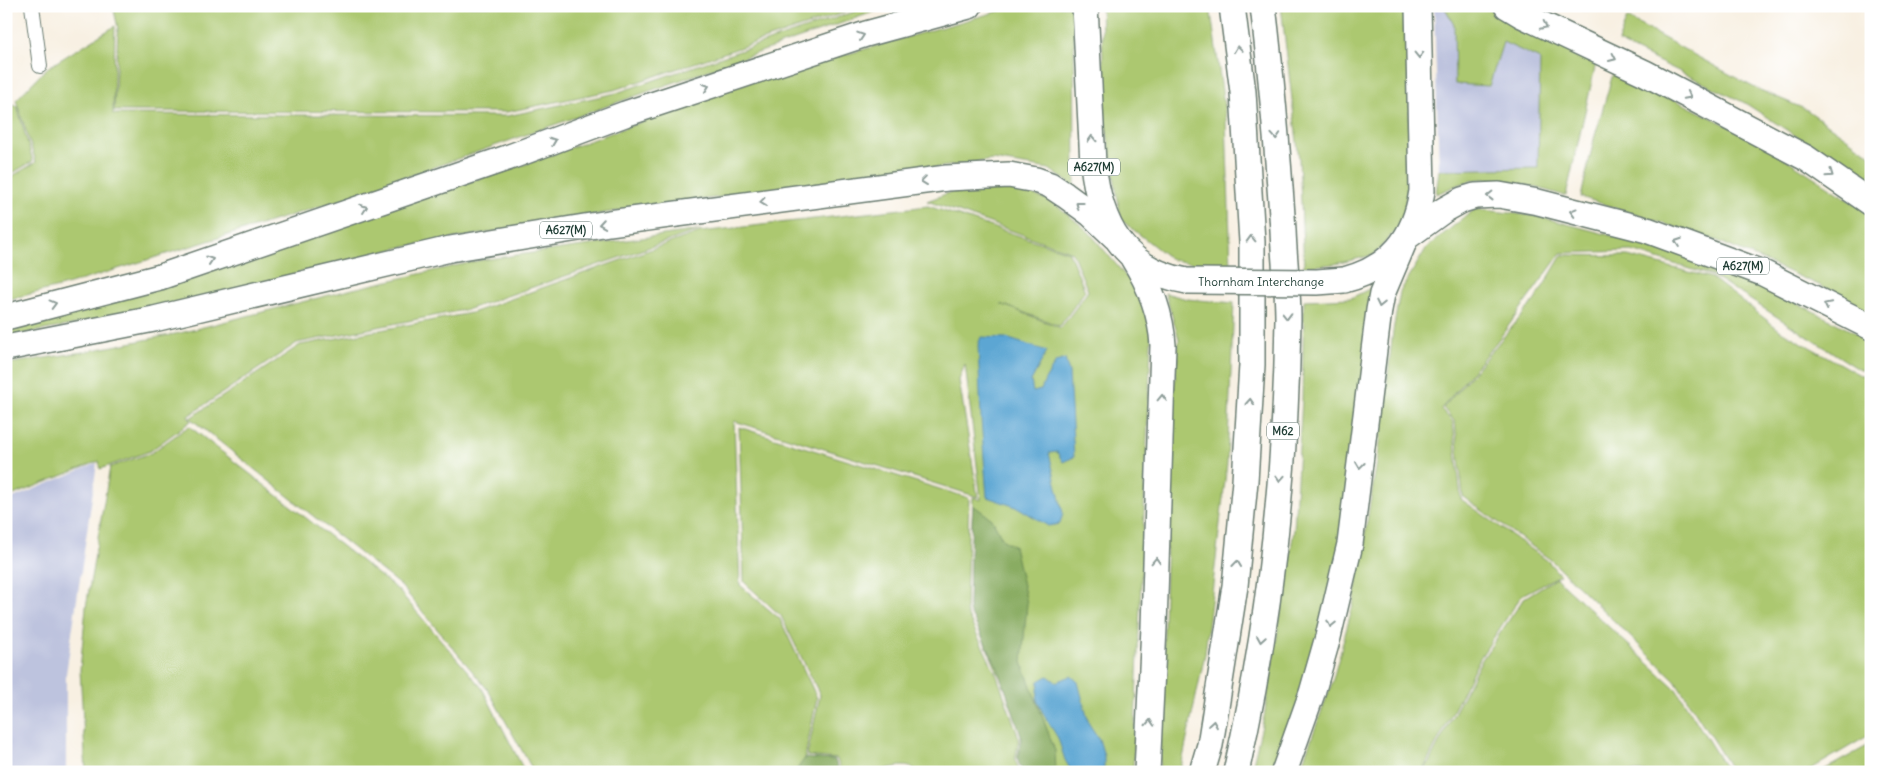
<svg xmlns="http://www.w3.org/2000/svg" width="1877" height="778" font-family="Delius,sans-serif">
<rect width="100%" height="100%" fill="#fff"/>
<filter id="ink" filterUnits="userSpaceOnUse"><feTurbulence type="fractalNoise" baseFrequency=".02" numOctaves="2"/><feDisplacementMap in="SourceGraphic" scale="10" xChannelSelector="R" yChannelSelector="G"/><feConvolveMatrix kernelMatrix="1 2 1 2 8 2 1 2 1" color-interpolation-filters="sRGB"/></filter>
<filter id="wash" filterUnits="userSpaceOnUse"><feTurbulence type="fractalNoise" baseFrequency=".0096" numOctaves="4" result="noise"/><feDisplacementMap in="SourceGraphic" scale="20" xChannelSelector="R" yChannelSelector="G"/><feGaussianBlur stdDeviation="1.12" result="paint"/><feColorMatrix in="noise" values="0 0 0 0 0 0 0 0 0 0 0 0 0 0 0 0 0 1.4 0 .05"/><feComposite in="paint" operator="in"/></filter>
<g filter="url(#wash)">
<rect width="100%" height="100%" fill="#f8f0e2"/>
<!-- industrial -->
<path fill="#bdc3de" d="M1434,6H1444L1454,25L1455,84L1489,86L1502,41L1540,59L1538,169L1439,170Z
M97,463L66,674V772H6V498H13Z"/>
<!-- green -->
<path fill="#acc86f" stroke="#668252" d="M113,6H864L614,90L507,112L114,111L118,28Z
M871,6H877L879,10L347,198L63,286L6,300V181L9,178L36,162L16,100L47,68L115,26L113,114L507,116L616,93Z
M1008,6H1074L1075,187L1049,169L993,160L611,212L398,248L144,312L6,337V325L529,163L752,81L999,11Z
M1101,6H1210L1226,119L1231,269L1172,260L1121,220L1105,120Z
M1281,6H1406L1410,79L1408,184L1403,222L1374,255L1335,264L1304,267L1299,159Z
M1444,6H1484L1536,35L1596,63L1566,196C1540,189 1512,179 1485,179C1468,179 1452,188 1436,194L1439,170L1538,168L1540,59L1503,42L1489,86L1455,84L1454,25Z
M1627,18L1753,87L1807,110L1871,155V185L1745,103L1618,42Z
M1614,70L1755,139L1871,214V313L1828,289L1718,241L1581,197L1594,139Z
M6,104L17,106L33,161L6,177Z
M1019,190L1052,201L1089,232L1135,287L1152,321L1133,772H1025L1017,758L1022,733L1013,707L969,607L973,497L981,500L965,364L959,380L978,497L734,421L740,585L780,619L817,698L802,772H534L488,690L401,586L190,418L300,345L471,313L700,232L928,206L1069,252L1085,291L1060,326L1001,304L1061,328L1088,291L1072,252L927,201L951,192Z
M1475,209L1537,216L1685,255L1780,294L1871,341V370H1860L1713,276L1632,251L1561,253L1499,339L1441,409L1453,422L1461,499L1548,561L1560,575L1522,595L1480,658L1422,772H1299L1332,683L1353,605L1379,450L1393,331L1400,292L1427,247Z
M700,230L469,309L297,343L188,416L191,421L150,451L100,469L99,461L11,496H6V364L83,352L180,333L353,289L481,260Z
M1562,255L1628,256L1712,278L1781,331L1860,375H1871V734L1806,772H1733L1675,680L1551,560L1463,497L1455,422L1443,408L1535,300Z
M1377,285L1346,526L1310,673L1275,772H1251L1264,717L1294,530L1302,399L1304,300L1351,298Z
M1165,293L1187,299L1234,303L1227,463L1205,654L1180,772H1159L1171,419L1179,339Z
M189,426L398,590L482,688L525,772H86L80,670L86,607L110,467L151,453Z
M739,427L969,498L966,612L997,676L1019,738L1015,760L1020,772H919C905,760 888,770 873,772C863,773 852,772 841,772L837,759L807,756L820,695L781,616L744,582Z
M1556,578L1676,689L1728,772H1424L1481,661L1524,598Z
M1871,744V772H1820Z"/>
<!-- forest -->
<path fill="#89ac62" stroke="#54744b" d="M973,505L992,519L1003,540L1014,546L1027,603L1022,662L1055,751L1056,772H1023L1018,762L1022,739L998,668L969,611L970,554Z
M805,758L835,760L839,772H795Z"/>
<!-- water -->
<path fill="#5ba6d3" stroke="#3d7284" d="M981,337L1006,338L1047,351L1031,381L1033,392L1041,390L1045,380L1056,362L1065,359L1069,373L1074,457L1063,462L1057,452L1049,453L1063,513L1060,524L1048,526L1019,508L987,497L981,419L978,345Z
M1048,676L1056,682L1071,676L1078,682L1089,724L1099,739L1104,756V772H1072L1065,760L1058,738L1044,715L1037,700L1039,681Z"/>
</g>
<g filter="url(#ink)">
<g fill="none" stroke-linecap="round" stroke-linejoin="round">
<!-- street casing -->
<g stroke="#6b7c71" stroke-width="16">
<path id="street" d="M32,6L40,66"/>
</g>
<!-- highway casing -->
<g stroke="#6b7c71" stroke-width="28">
<path id="highway" d="M1085,6L1093,164C1100,224 1123,270 1187,281
M1507,6L1522,15L1645,73L1806,158L1871,203
M1408,236L1444,210L1462,200L1475,196L1499,195L1538,202L1647,230L1763,273L1871,327
M1133,258C1150,285 1161,312 1163,345L1154,627L1147,772
M1344,280C1391,268 1415,238 1422,191L1418,6
M6,317L160,277L507,158L625,114L866,34L969,6
M6,348L154,319L450,249L609,223L947,178L1009,175L1036,180L1050,185L1065,195L1091,214L1115,237
M1202,772L1210,745L1235,586L1245,481L1252,365V242L1243,92L1232,6
M1236,772C1270,624 1286,471 1288,319C1288,289 1284,259 1283,230C1278,155 1272,81 1263,6
M1284,772L1312,693L1328,637L1350,544L1379,310L1382,294L1404,242"/>
</g>
<!-- street -->
<use href="#street" stroke="#fff" stroke-width="14"/>
<!-- highway -->
<use href="#highway" stroke="#fff" stroke-width="25"/>
<!-- highway-bridge casing -->
<g stroke="#6b7c71" stroke-width="28" stroke-linecap="butt">
<path id="highway-bridge" d="M1187,281L1317,282L1344,280"/>
</g>
<!-- highway-bridge -->
<use href="#highway-bridge" stroke="#fff" stroke-width="25"/>
</g>
<!-- one-way arrows -->
<defs><path id="oneway-chevron" d="M-2-3.5L2.5 0L-2 3.5" fill="none" stroke-width="1.6" stroke-linecap="round" stroke-linejoin="round" transform="scale(1.25)"/></defs>
<g stroke="#8f9e9a">
<use href="#oneway-chevron" transform="translate(1544 26) rotate(26)"/>
<use href="#oneway-chevron" transform="translate(861 36) rotate(-18)"/>
<use href="#oneway-chevron" transform="translate(1238 49) rotate(-98)"/>
<use href="#oneway-chevron" transform="translate(1419 55) rotate(89)"/>
<use href="#oneway-chevron" transform="translate(1613 58) rotate(25)"/>
<use href="#oneway-chevron" transform="translate(706 87) rotate(-18)"/>
<use href="#oneway-chevron" transform="translate(1688 96) rotate(28)"/>
<use href="#oneway-chevron" transform="translate(1276 136) rotate(86)"/>
<use href="#oneway-chevron" transform="translate(1092 139) rotate(-93)"/>
<use href="#oneway-chevron" transform="translate(553 141) rotate(-21)"/>
<use href="#oneway-chevron" transform="translate(1830 174) rotate(35)"/>
<use href="#oneway-chevron" transform="translate(924 181) rotate(173)"/>
<use href="#oneway-chevron" transform="translate(1490 196) rotate(179)"/>
<use href="#oneway-chevron" transform="translate(763 202) rotate(173)"/>
<use href="#oneway-chevron" transform="translate(1079 205) rotate(-143)"/>
<use href="#oneway-chevron" transform="translate(364 208) rotate(-19)"/>
<use href="#oneway-chevron" transform="translate(1573 212) rotate(-165)"/>
<use href="#oneway-chevron" transform="translate(602 224) rotate(171)"/>
<use href="#oneway-chevron" transform="translate(1251 239) rotate(-92)"/>
<use href="#oneway-chevron" transform="translate(1678 242) rotate(-160)"/>
<use href="#oneway-chevron" transform="translate(210 260) rotate(-18)"/>
<use href="#oneway-chevron" transform="translate(53 304) rotate(-15)"/>
<use href="#oneway-chevron" transform="translate(1380 304) rotate(102)"/>
<use href="#oneway-chevron" transform="translate(1827 305) rotate(-154)"/>
<use href="#oneway-chevron" transform="translate(1287 316) rotate(89)"/>
<use href="#oneway-chevron" transform="translate(1162 398) rotate(-88)"/>
<use href="#oneway-chevron" transform="translate(1250 402) rotate(-87)"/>
<use href="#oneway-chevron" transform="translate(1360 465) rotate(97)"/>
<use href="#oneway-chevron" transform="translate(1280 478) rotate(94)"/>
<use href="#oneway-chevron" transform="translate(1156 561) rotate(-88)"/>
<use href="#oneway-chevron" transform="translate(1237 564) rotate(-84)"/>
<use href="#oneway-chevron" transform="translate(1331 624) rotate(103)"/>
<use href="#oneway-chevron" transform="translate(1261 639) rotate(99)"/>
<use href="#oneway-chevron" transform="translate(1150 723) rotate(-87)"/>
<use href="#oneway-chevron" transform="translate(1213 724) rotate(-81)"/>
</g>
</g>
<g text-anchor="middle" stroke-width="5" stroke-linejoin="round" paint-order="stroke">
<!-- shield labels -->
<g fill="#fff" stroke="#627771" stroke-width="1">
<rect x="1068" y="158.5" width="52" height="17" rx="4"/>
<rect x="540" y="221.5" width="52" height="17" rx="4"/>
<rect x="1717" y="257.5" width="52" height="17" rx="4"/>
<rect x="1267" y="422.5" width="32" height="17" rx="4"/>
</g>
<g font-size="11" font-weight="bold" fill="#1f3d34">
<text x="1094" y="171">A627(M)</text>
<text x="566" y="234">A627(M)</text>
<text x="1743" y="270">A627(M)</text>
<text x="1283" y="435">M62</text>
</g>
<!-- street labels -->
<g font-size="12" fill="#1f3d34" stroke="#fff">
<text x="1261" y="286">Thornham Interchange</text>
</g>
</g>
<!-- margin -->
<rect width="1877" height="778" fill="none" stroke="#fff" stroke-width="25"/>
</svg>
